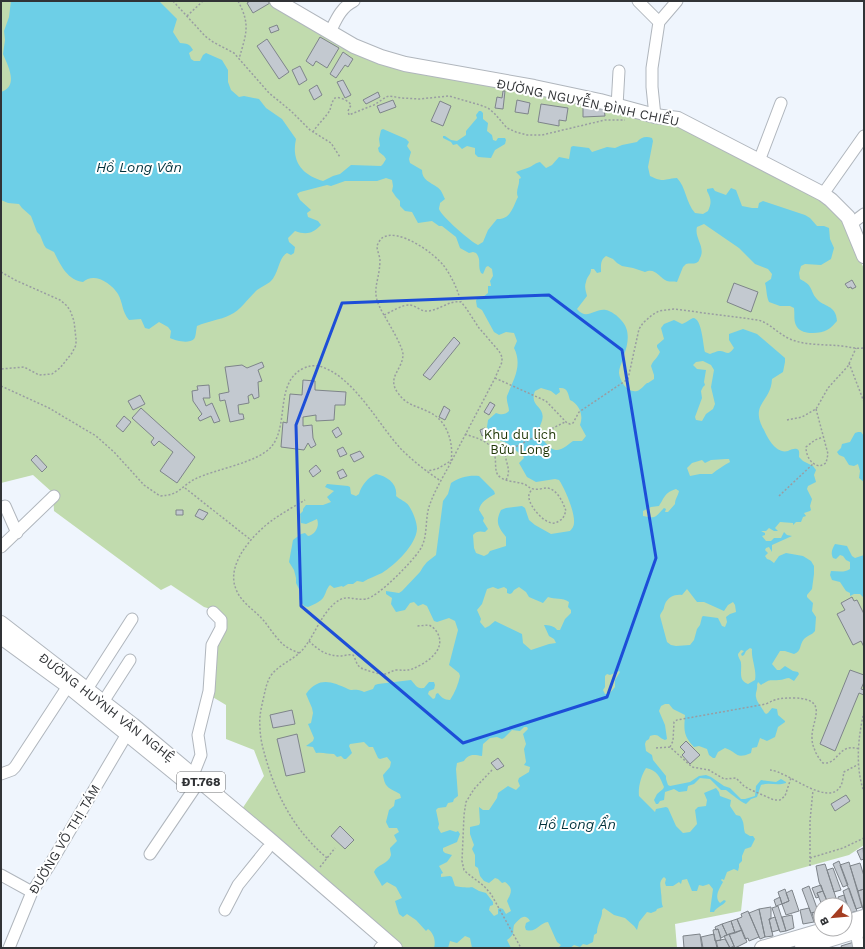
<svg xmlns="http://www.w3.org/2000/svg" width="865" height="949" font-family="'Work Sans',sans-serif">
<rect width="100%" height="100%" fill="#eff5fd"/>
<!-- green -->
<path fill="#c1dbae" d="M1,1H267L326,36L538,93L676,124L819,197L844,220L864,269V845L849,855L744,884L741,911L675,924L677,948H402L242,809L264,776L254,750L226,739V705L211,696L215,646L224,629L214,610L204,607L171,585L161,590L54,511L53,493L33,475L1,483Z"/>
<!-- water -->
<path fill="#6dcfe7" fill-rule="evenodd" d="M11,1H159L177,19L173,32L180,43C187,44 189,43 193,50L189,53L191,59L194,61H200L203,55L206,53L222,60L228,70V82L231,90L239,97L244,96L259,99L266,108L282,119L296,139C291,161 302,175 323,181L333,176L340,174L351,165L381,166L383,164L386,159L384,156L379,152L378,148L380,146L379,139L381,130L383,129L406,139L409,142L407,146L411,152L409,159L410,163L422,170C422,180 430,182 437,187C441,189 443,195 445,199L440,203C440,205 439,207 439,209C442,217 470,241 478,245L483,242L488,230L497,219C511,220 513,206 518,197C515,191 520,185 519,179L521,178L520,176L516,172C520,170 526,169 530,167C534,165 535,163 540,162L546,168L552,165L559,157L569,159L571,147L573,146L589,148L592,152L607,147L615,148L622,145L637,142C641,137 646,136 652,138L653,141L648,167L650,176C665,183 662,179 677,178C686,187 686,203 695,213L703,214L708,211C712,202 711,199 707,191V189L713,188L715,191L726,195L731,188L736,190L742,206L752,208H758L759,203L763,201L805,215L810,218L817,226H824L829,228L830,239L834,248L831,259L821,265L805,264L801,266L799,273L800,279C803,281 808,283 810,287C812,290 813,295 816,298C824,308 836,304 837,321C834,324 831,328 827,330C820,334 802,335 797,327C793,321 795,315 794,308L790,306H780L769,302C766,295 767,290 765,283L771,279L772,274L768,269L755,264L739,248L704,224L697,227C694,238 706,247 700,258C699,260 699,262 696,263C694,264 689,263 686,264L683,267L677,282C674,281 670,282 667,281C659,277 655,267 645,272L633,268L622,266L617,263L613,259L606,256C600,260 601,266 601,272L597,273L594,269H591C591,275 587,276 586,282C584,287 586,291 587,296L577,309C587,321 594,308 606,310C611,311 618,316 621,320C631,330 628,344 624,355C623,361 619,367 619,373C620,381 627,393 637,391C641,390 644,385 647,383H648L654,379V375L651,366C653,360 657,359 660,352L657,347V345L664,339L661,328L664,324L674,320L682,324C686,323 690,319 693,318C702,318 703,345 705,352L710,354C713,353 717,351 719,351C727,351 727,357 734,348L729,340V334L743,329L757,334L785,358V362L783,372L772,379C771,403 749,403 764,430C768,439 776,454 788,451C790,450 794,448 797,449C800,450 799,454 799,457L803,461L813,466L816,470L814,475L816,482L808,486L807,489L812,499L810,506L811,510L810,511L804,513L806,516L803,517L801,522H796L793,525V523L780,522L775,528L778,531H774L769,528L766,531H761L765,533V535L762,536L766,541H771L774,538H781L784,532L787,535L792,536L772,545V552L769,547L766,548L765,550L768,553L765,556L767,559L770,560L774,563L779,556L786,553L803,556L811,561L814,566V574L812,589L807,595V597L813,603L812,611L816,617L815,631C812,635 808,635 804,639C799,645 802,651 794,654L785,651H780L772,664L777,670H780L785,666L793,671L798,672L799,674L794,681L789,678C786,678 783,680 779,680C768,681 772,678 761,685L758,682L757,685C758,689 755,693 756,697C757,703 762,707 764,712L766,714L768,713L772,708L777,709L778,715L785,721V722L778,727L775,737L767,741L760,738L757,747L752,748L751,753C735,760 738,752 725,748L718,752L715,758H713L709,755L707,749L699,746L694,747C683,735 684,730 685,715L673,709L669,704H665L661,706L659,711L665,725L667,739L665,740C658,738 660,733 650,736L649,739L646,741L645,744L646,751L652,755L653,760L666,776V779L668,785L670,786L690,782L699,776L706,775L711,777L724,786L730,788L741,799H745L755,796L756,786L761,780L776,782L781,779L786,782V783C777,786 769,782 761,785L757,797L751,799L746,804C739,801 733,795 726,790H721L710,779L700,778L694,784L688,786L687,791L679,792L674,789L665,792L664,800L660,801L658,804H656L654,800L657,794L663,789L664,787C660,777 657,770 646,768C641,776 638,787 639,796L655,812L656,809L666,807L668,808L676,826L683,833L690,832L697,824L695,810L698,807L706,806L707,800L704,793L716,788L719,792L720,796L731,800L730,806L736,815L740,816C745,823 743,827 745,833L750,836H753L755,839L751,847L745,849L742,856V861L739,864V867L738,871L734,869L727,872L724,880L722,879L721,880L723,882C719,889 714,897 720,903L724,900L726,901C723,906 716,907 714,912H710V911L713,889L709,884L703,886L699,885L697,891H692L687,879L682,880L681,884L679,882L673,886H666L665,883L666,879L664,877C658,882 661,886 661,893C662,898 661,902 663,907L657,909L656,911L651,913L647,912L639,922L637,930L634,926L625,918L614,915L604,908L602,910C603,917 597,924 597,933L594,935L593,942L587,945L583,944L580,947L574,945L570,948H558L561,945L557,942L548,922C539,923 537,933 526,930L525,927L526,923L530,921C525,912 519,919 514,925C512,934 516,933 507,940L511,948H472L470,938L465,936L457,943L450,941L448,948H434C436,942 434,933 428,929L426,931L416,920L407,914L403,917L399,914L395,901L402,898L396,887L387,882L382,886C380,881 376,877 374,872C377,864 389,864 391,855C391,853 390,851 390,848L397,841L394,835L399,832L397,828H389L386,822L389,810L394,806L395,800L401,798L400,794C390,788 385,789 383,775L390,767L391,762L387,757L380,759L378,758L373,747H369L364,742L350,744L349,746L352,753L346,759H344L341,756L337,757L334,754C327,754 323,752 316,753L313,747L306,746L313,741L314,738L308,724L311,723L313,713L312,708L306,694C319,676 332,682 348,689C352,691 354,689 358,690C360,690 362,691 364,692L373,689L375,685L378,684L411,680C416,685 416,689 424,688L429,682H434L435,685L434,689L429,691L428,694L433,699L435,698L436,694L438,693C441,697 444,700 450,700C455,692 458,685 460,676L459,673L449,665L458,630L455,621L449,618L437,622L434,621L427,606L423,604L418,606L414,602L410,603L405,610L396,612L391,604L392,598L386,594V591L399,593L402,591L420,572L423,567L427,562L436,555L443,501L448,494L451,483C460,477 469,475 479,476L494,491L495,494C488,498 480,502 479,510L484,518L483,521L488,529L485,532C480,531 476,531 473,535L474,548L476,553L484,556L488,554L490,551L506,546V537C498,527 495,522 501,510L506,508L522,506L525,508L529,520L535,525L551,534L570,531C572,529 574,526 574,523C575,512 565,489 559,480L555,479L536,482L527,477L519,463L524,458L523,456L505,442L493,439L487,427L488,420L496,413C501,415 505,415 509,411C509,406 506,401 507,396C513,380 523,366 514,348L517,341L514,333L506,332L499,335L494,332L482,310L477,307L476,301L477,298L483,297L488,293V286H491V285L490,281L493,276L492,269L488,266L486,267L483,274L481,273C477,265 482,260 476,253L473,252L469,253L460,248L456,237L442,226H439L432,221L418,223L412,212L405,211L400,206V201L396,197L392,191L393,186L392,180L386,178L377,181H345L331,186L327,185L300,192L297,194L300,200L311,210L307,213L308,217L318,221L321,225C312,234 306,235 295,231L288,238L289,242L295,247L294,253L291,255L287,253C278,258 279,274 270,282C266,285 261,287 257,290C248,298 241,310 230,315C220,320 208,321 197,326C196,330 196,337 194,339C189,344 176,341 170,338L171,331L168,327L159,322L149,329L145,328L141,319L129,320C122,312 123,303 118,294C111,283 94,272 83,282C67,280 60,264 54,252L46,248L44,245L40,235L37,232L31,216L22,208L19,204L8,203L1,200V92C19,86 8,66 3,54L5,40L4,31L9,17ZM703,361L711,365L714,370L711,387L715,404L713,409L706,414L702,421L696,420L695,417L702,398L701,391L703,387L705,385L704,382L706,370L697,369L693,365L696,362ZM541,388L551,391L556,395L560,392L559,388C568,387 568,394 570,400C579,404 584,415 580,425L586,436L582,441H573C567,445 559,454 551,448C548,446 546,443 543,440L544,436L540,426C550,405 528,409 535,391ZM726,459H729L730,462C723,466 718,469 712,474H700L690,476L687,468L692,463L702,460L705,463L711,460ZM676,489L679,491C678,496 675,499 675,504L668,512H665L666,509L664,508C655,517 657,519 643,516V511L651,507L659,506C665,497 664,493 676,489ZM493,587L498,589L504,587L507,589V593L510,594L512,593L514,590L519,587L526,592L529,597L543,603L548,597C555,600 562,597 569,602L568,607L571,610V613L565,619L560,630H557C555,626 548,625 544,625L549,636L554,639L556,643L549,644L531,650L523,643L522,634L495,621L489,626L485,628L480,622L481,619L477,610L482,604L487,589ZM687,589L697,602H704L724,611L728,605L733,602L735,605L736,612L730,614L726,617L727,622L725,627L722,626L718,618L703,616L702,617L700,625L697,629L694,640L690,645L676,646L671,645L667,642L660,616C660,614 662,612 663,610C664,609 664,606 665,604C668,597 675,594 682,595ZM750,648L752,649C751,659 757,670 755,680L748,684C738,680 742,672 741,663C741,660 738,658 738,654L741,650L744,651L741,654L742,656L744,655L746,651ZM619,671L620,672L615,680V687L609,694H605L603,690L605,687V676L607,674L610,675ZM524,727H527L528,729L523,734L526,744L524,749L526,762L524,765L530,767L529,772L519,778L518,781L520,786L516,790L508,786L498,793L497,798L489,810H483L479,807L480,823L479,825L470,827V834L474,845L472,849L475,855V866L478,868L480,876L484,881L489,883L495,878L498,879L502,883L505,882C513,888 512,892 507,901L511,911L506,914L503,909L500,908L498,909V914L494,916L489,910L490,906L493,905V902L486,893L479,891L472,887C470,888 458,887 455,886L452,877L450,876L441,877V874L443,873L439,866L447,862L452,855L445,853L443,851V848L457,842L460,834L458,831L456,832L450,830L441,833L438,828L439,824L436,810L438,808L446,807L448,803L453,802L454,799L458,796L456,769L457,763L464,761C469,753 475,755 482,756L483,744L490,738L497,737L502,739L504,738L512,730L520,731Z
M479,111H481L483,113V119L488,123L487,131L492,135L493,140L496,141L498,138H505L506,140L505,144L495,150L491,158L478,157L475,154V148L467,146L462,149L457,144L453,145L451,142L443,138V136H445L451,140L457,141L466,135V131L477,118L476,115Z
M858,432H861L864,436V482L859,478L860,471L858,464L854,466L849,465L844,457L839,455L837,452L841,448L842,444L850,442L855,433Z
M376,474C387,476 398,484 396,496C400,500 406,501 409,506C413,512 417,522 417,529C416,545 395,565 382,573C376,576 369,578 363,582L357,581L353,584H348L343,587L342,586L334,588L330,585C326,589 326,594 323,598C320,602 313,605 308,607L304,606L299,599L300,591L296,583V578L294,570L289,562L293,540L301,534L305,533L308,536C315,535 320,526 317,519L306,524L301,523L300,514L303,511V509L306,505H323L331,502L327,497L334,491L325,487L327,484L348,486L350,487L351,494L356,496L359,494C361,486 368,477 376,474Z
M835,544L847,546L852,556L855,558L864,555V598L860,594H854L850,596V593L846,591L840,582L832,580L830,575L831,571C838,571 844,573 850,569V562L846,560L843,556L840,555L836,559L833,558C830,552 833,548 835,544Z"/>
<!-- building -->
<path fill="#c3c9d0" stroke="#7e848a" d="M250,1H267L270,3L253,13L247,3Z
M277,25L279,30L271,33L269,28Z
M320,37L339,48L327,68L316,61L313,66L306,61Z
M267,39L289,72L279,79L257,46Z
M343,52L353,59L348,67L345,65L336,78L330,74Z
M300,66L307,80L299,85L292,70Z
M343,80L351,95L345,98L337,82Z
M317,85L322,95L314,100L309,90Z
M503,91H505L503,109L495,108L497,97L502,98Z
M378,92L380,97L366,104L363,100Z
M393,100L396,107L380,113L377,106Z
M517,100L530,103L528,114L515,112Z
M440,101L451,106L443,126L431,121Z
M583,103L595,105L596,110L604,108L605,116L583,117Z
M541,104L568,108L566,121L559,120V126L538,122Z
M852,280L856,287L852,289L851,287L848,288L845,284Z
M734,283L758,292L751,312L727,302Z
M454,337L460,343L430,380L423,375Z
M262,362L264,367L258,370L262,381L258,382L259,397L254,399L252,394L248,396L249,403L238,405L239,414H243L244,419L230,422L225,400L220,401L219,394L229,392L225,367L242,365L247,368Z
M303,380L315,381V390L346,392L345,405H335L334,420L316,421V415L303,417V426L312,425L313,438L316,445L311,448L308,443L304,450L281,447L283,422L287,423L290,394L302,395Z
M209,385L210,398H203L206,406L212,403L220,421L214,423L211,416L200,421L198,418L202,414L193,401L192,391L198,390L197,386Z
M140,395L145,404L133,410L128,401Z
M490,402L495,405L489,415L484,412Z
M444,406L450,410L445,420L439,417Z
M141,408L195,457L177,483L160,471L173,452L159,441L154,446L151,442L154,438L132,418Z
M124,416L131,422L123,432L116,426Z
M338,427L342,434L336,438L332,431Z
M485,428L488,434L482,436L480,430Z
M343,447L347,454L340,457L337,450Z
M360,451L364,457L354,462L350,455Z
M36,455L47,467L42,472L31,460Z
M316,465L321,471L313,477L309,471Z
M343,469L347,476L340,479L337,472Z
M199,509L208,513L203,520L195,516Z
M176,510H183V515H176Z
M852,597L854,601L857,600L864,614V647L861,641L853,645L837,614L845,610L841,603Z
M850,670L864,675V682L861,689L864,690V695L859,693L835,751L820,744Z
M292,710L295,724L273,728L270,715Z
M297,734L305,772L286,776L277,739Z
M686,741L700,755L690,764L682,755L685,752L680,747Z
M498,758L504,766L497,770L491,763Z
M846,795L850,801L835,811L831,804Z
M340,826L354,840L345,849L331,836Z
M863,848L864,859L861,860L857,851Z
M839,861L848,885L843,887L833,864Z
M849,862L862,907L856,909L840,865Z
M860,863L864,876V889L858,891L850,866Z
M825,864L836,898L827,901L819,882L816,866Z
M833,868L841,890L834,892L827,870Z
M821,885L823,891L817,893L819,897L816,898L812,888Z
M809,886L818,911L811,913L802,889Z
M849,888L857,911L850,913L843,891Z
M785,889L789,901L782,904L778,892Z
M864,889V909H863L858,891Z
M792,890L799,911L786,915L782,904L789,901L786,893Z
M823,891L828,903L822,905L817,893Z
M844,895L849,914L845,915V905H837L840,904L838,897Z
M780,897L782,904L776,906L774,900Z
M778,906L786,931L780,932L772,908Z
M771,907V919H769L773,936L765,937L759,909Z
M809,908L814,922L803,924L800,910Z
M759,909L765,937L760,939L749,913Z
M748,911L759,937L749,941L748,938L745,939L737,919L742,917L741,914Z
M818,911L821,921L815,923L812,913Z
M792,915L794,928L786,931L782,917Z
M775,917L779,930L772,932L769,919Z
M737,919L742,930L735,933L731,921Z
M731,921L735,933L727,935L722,924Z
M722,924L727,935L721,938L718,929L716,930L715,927Z
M718,929L721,940L715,941L713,930Z
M742,930L747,942L735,948L729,934Z
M700,934L702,948H684L683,936Z
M714,934L717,948H703L701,937Z
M729,934L734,946L730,948L724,936Z
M725,939L730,948H718L716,941Z
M854,942L855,948H842L841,946Z"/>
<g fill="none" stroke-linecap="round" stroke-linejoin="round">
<!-- minor casing -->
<g stroke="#b0b6bd" stroke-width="13">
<path id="minor" d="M638,1L659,22L652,68V87L655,116
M659,22L677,1
M330,32C336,20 341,7 354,1
M617,106L619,71
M759,161L781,103
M823,194L864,136
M851,224L864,214
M5,506L17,533
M1,547L54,496
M87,689L132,619
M103,702L130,660
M1,774L12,770L15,767L68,686
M193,775L201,755L198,735L209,691L212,645L221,628V620L213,612
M150,854L194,789
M1,875L32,892
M225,910L238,885L267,849
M856,932L859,948
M9,948L32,892L49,866L127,734
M380,948L381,947"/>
</g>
<!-- major casing -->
<g stroke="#b0b6bd" stroke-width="16">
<path id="major" d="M277,1L354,46L381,57L405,64L534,87L600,101L655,116L678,119L823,194L831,200L848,217L864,256
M1,623L133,725L269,839L395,948
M1,637L68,686L191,786
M845,923L864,917
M762,948L827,929
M802,948L864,929"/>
</g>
<!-- path -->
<path stroke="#999da2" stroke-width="1.5" stroke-dasharray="2 2" stroke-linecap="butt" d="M173,1L205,36L213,42L234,53L269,93L291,111L310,130L331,143L340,157
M238,1C251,25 246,34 239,59
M187,16L203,1
M313,132C317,125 327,116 330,110C331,106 332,101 335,98C339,96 349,101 351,105L348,111L349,115L361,110L374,105L386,97L389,96L402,98L419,99L449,96L480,105L488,108L494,113L507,128L516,132L527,135H542L605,120H625
M1,272L15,280L60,300L66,305L70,310L74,321L76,339V345L72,353L60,368L52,374L39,375L24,367L1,369
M384,315C369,290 379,286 380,261C380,256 377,251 377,246C378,243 380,240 382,238C398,227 434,253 444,266C452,277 457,288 461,302
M849,363L864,402
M495,378L546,401L567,423L570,424L573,423L579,412L628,379L639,329L643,323L652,315L659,311L674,309L758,320C770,323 778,334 790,339C806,346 825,344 842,346C850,347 856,349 864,348
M1,386L49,408L96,436L114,452L144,485L160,496C180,495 180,487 195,479C215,469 258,463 272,446C289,424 275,384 302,369C308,366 313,365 319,366C354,376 377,423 401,449C413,461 427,472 441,481
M816,409L828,454L826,463L820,466C811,465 806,456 806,447L815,440L823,437
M787,420L802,417L816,409L828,388L848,366L856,348
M465,434C473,437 482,439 488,444C501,454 491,471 500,477C508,483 519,481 526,485C529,487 531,489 534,489C538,490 543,488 547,488C557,489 563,502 566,511L563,518C561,520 558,522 555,523C545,525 530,507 529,498C528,495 530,492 532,489
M506,480C513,468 502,459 507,451L565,422
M185,488L251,540
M779,496L814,463
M309,641C318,650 327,656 340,656C344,656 348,654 353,655C356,659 356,665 361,668C365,670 381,675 385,674C389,673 392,671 396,670C402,670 406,671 412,669C425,664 446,651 438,634C436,630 433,627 429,625L417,626
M299,653C292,650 284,647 279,640C273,634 269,627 264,621C255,610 241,603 236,589C225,564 255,532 274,519C284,512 295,506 305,500
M864,712C858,737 855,767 864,792
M670,747L673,741L674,722L677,720L766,704C777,698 782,698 795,698C830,699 811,721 812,738C812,744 814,748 816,753C818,757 820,760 823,763C839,765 838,742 859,749
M656,748L670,747L692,767L709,770L724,779L736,778L744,786L749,789L774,800H780L785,796L791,778
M492,770L474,789L466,802L464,815L462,861L464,870L467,873L484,886L491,894L521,948
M770,770C787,771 827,807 840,787C843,783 843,776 844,772L859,764
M327,858C296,832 277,798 266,759C263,749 260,738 260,727C259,718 261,709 263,700C265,692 266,684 270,677C278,664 295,660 304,648C315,634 321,615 335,603C347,593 353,601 366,599C378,597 412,562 419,551C429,538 424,519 430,504C435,490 443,477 450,464C465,435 480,407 495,378L502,362V357L499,351L479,328L466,308L461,302C449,300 440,310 428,311C421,312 417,306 410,305C403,304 391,312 384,315C389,324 402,345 403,354C403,370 386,377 398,393C406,405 417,406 429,412C447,420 454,443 451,461L437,469L427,471
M810,858L843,848L864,838
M810,866V821L813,790
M320,867L335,848"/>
<!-- minor -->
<use href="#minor" stroke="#fff" stroke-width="11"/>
<!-- major -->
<use href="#major" stroke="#fff" stroke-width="14"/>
</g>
<!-- marked area -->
<path fill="none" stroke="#1d4ed8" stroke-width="3" stroke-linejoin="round" d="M549,295L622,350L656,558L607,697L463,743L301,606L296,425L342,303Z"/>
<g text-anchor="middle" stroke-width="4" stroke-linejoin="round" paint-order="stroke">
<!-- shield labels -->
<rect fill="#fff" stroke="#6f7072" stroke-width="1" x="177" y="772" width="48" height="20" rx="3"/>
<g font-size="12" font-weight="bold" fill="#313336">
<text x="201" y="786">ĐT.768</text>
</g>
<!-- street labels -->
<g font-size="13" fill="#313336" stroke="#fff">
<text transform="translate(588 102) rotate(12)" y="5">ĐƯỜNG NGUYỄN ĐÌNH CHIỂU</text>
<text transform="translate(107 707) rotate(38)" y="5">ĐƯỜNG HUỲNH VĂN NGHỆ</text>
<text transform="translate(64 839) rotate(-59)" y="5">ĐƯỜNG VÕ THỊ TÁM</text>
</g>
<!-- park labels -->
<g font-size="13" fill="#1f3707" stroke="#fff">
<text x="520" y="439">Khu du lịch<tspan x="520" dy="15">Bửu Long</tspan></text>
</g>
<!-- water labels -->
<g font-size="14" font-style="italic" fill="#01323c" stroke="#fff">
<text x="139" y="172">Hồ Long Vân</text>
<text x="577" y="829">Hồ Long Ẩn</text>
</g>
</g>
<!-- border -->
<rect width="865" height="949" fill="none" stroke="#313336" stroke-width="4"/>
<!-- north arrow -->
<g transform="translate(833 917) rotate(243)"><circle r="19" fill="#ffffff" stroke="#adadaf"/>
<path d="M0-3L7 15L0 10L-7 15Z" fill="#a53d21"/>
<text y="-6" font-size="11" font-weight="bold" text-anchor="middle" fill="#313336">B</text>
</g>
</svg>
